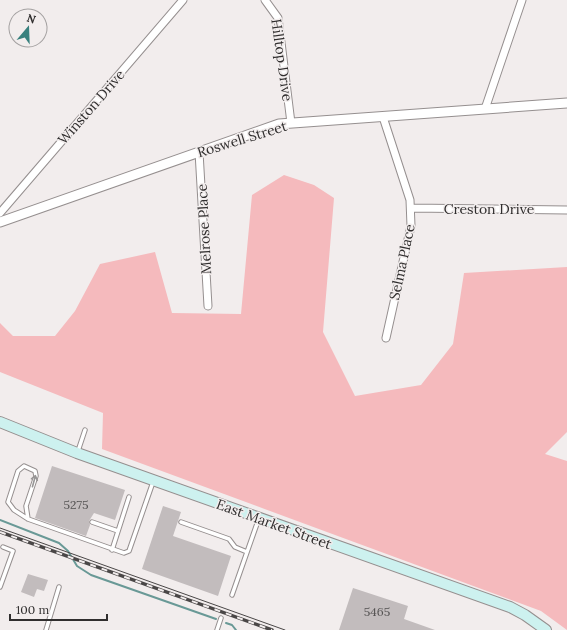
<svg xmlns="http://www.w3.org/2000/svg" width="567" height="630" font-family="Lora,serif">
<rect width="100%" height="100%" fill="#f2eded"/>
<!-- green -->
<path fill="#f5babd" d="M284,175L314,185L334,198L323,332L355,396L421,385L453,344L464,273L567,267V432L545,454L567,461V630L541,611L102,449L103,413L0,372V323L13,336H55L75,311L100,264L155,252L172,313L241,314L252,195Z"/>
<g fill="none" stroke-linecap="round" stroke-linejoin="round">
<!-- stream -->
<path stroke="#699996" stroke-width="2" d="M0,520L59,543L68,551L77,566L91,575L216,619
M226,623L232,625L236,630"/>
</g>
<!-- building -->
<path fill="#c2bcbd" d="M52,466L125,490L115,520L94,513L89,521L90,525L86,536L35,518Z
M163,506L181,512L173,536L231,556L218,596L142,569Z
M28,574L48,580L44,591L37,589L34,597L21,592Z
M353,588L408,606L404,619L435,630H339Z"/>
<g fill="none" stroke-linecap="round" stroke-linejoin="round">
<!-- service casing -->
<g stroke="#958f8f" stroke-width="5.5">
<path id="service" d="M78,451L85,430
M28,519L26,506L36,476L35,471L24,466L18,471L8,502L14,510L28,519L124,553L129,551L153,482
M92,522L118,531
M181,522L229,539L235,547L247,552
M112,550L129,497
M0,587L13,551L3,547
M232,595L259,518
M46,630L59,587
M217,630L221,618"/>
</g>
<!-- minor casing -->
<g stroke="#958f8f" stroke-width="9">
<path id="minor" d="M265,0L278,18L291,123
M485,109L522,0
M383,117L410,200L411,226L386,338
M199,152L208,306
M412,208L567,210
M0,213L183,0"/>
</g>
<!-- tertiary casing -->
<g stroke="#958f8f" stroke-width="11">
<path id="tertiary" d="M0,222L279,124L567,103"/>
</g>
<!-- secondary casing -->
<g stroke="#958f8f" stroke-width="12">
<path id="secondary" d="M0,422L77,453L510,607L525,615L546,630"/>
</g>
<!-- service -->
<use href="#service" stroke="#fff" stroke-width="3.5"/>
<!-- minor -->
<use href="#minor" stroke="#fff" stroke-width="7"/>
<!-- tertiary -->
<use href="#tertiary" stroke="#fff" stroke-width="9"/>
<!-- secondary -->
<use href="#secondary" stroke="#cdf1ef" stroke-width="10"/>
<!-- tram -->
<path stroke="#4a4747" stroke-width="1" d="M0,528L285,630"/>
<!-- rail casing -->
<g stroke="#4a4747" stroke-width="3.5">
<path id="rail" d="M0,532L272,630"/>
</g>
<!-- rail -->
<use href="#rail" stroke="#f2eded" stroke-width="2" stroke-dasharray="6" stroke-linecap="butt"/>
</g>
<!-- one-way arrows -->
<defs><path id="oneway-shaft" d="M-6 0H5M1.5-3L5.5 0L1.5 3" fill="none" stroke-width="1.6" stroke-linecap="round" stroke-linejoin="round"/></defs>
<use stroke="#989696" href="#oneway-shaft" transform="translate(34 481) rotate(-75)"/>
<g text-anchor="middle" stroke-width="3" stroke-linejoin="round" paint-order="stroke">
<!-- number labels -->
<g font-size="12" fill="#545252">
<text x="76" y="509">5275</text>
<text x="377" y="616">5465</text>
</g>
<!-- street labels -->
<g font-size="14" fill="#302e2e" stroke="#f2eded">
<text transform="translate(282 60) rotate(82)" y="5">Hilltop Drive</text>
<text transform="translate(91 107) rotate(-49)" y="5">Winston Drive</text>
<text transform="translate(242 139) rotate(-17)" y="5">Roswell Street</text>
<text x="489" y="214">Creston Drive</text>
<text transform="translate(204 229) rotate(-93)" y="5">Melrose Place</text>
<text transform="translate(402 262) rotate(-78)" y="5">Selma Place</text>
<text transform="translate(274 524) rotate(20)" y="5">East Market Street</text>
</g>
</g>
<!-- north arrow -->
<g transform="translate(28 28) rotate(19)"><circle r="19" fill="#f2eded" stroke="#a4a1a1"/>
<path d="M0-3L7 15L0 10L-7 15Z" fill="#38807d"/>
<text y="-6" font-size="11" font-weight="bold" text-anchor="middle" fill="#302e2e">N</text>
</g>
<!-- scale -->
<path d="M10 614v6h97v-6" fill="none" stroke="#302e2e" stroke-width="2"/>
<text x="16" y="614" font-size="12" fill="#302e2e" stroke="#f2eded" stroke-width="3" paint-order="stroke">100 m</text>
</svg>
